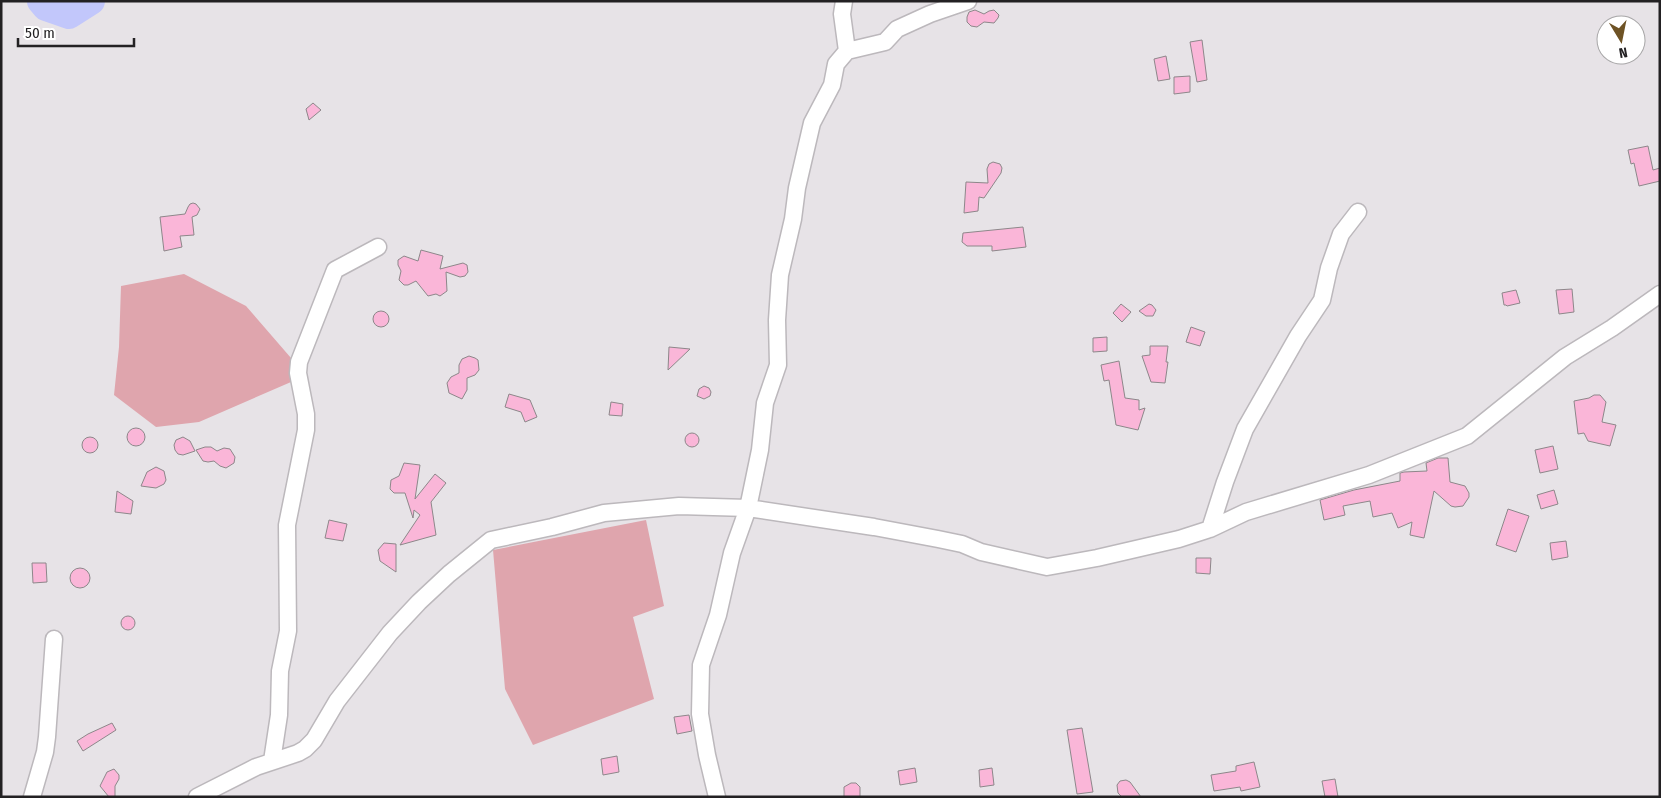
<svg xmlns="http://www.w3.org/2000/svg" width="1661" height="798" font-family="'Fira Sans Condensed',sans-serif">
<rect width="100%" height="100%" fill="#e7e3e7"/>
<!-- green -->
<path fill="#dfa5ad" d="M184,274L246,306L291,358V382L199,422L156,427L114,395L119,347L121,286Z
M646,520L664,606L633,617L654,699L533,745L505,689L493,550Z"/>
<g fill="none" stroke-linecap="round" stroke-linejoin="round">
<!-- river -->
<path stroke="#c2c7fb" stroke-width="28" d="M41,1L46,7L69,15L91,1"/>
</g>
<!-- building -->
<path fill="#fab6d8" stroke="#8d878a" d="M975,10L984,14L989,11L994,10L999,15L998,18L994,23L984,22L977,27L971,26L967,22V17L969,12Z
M1202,40L1207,80L1197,82L1190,42Z
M1166,56L1170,79L1158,81L1154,59Z
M1190,76V92L1174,94V77Z
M313,103L321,110L309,120L306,109Z
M1648,146L1653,170L1660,168V181L1639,186L1634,163L1631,164L1628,150Z
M993,162L1000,164L1002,168L1001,173L984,198L979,197L978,211L964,213L966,182L988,183L987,169L989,164Z
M193,203L196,204L200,209L197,215L192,217L194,235L180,236L182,247L164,251L160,217L185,214L188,207L190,204Z
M1023,227L1026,247L992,251V246H967L962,242L963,233Z
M421,250L443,256L440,269L463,263L467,265L468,272L465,276L460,277L446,272L447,291L440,296L436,294L428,296L416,281L408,285H404L399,280L401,271L398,265V260L404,256L418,261Z
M1572,289L1574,312L1559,314L1556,290Z
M1516,290L1520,303L1507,306L1506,305H1504L1502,293Z
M1121,304L1131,312L1122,322L1113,313Z
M1149,304L1152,305L1156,310L1153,316H1146L1139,311Z
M373 319a8 8 0 1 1 16 0a8 8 0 1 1-16 0Z
M1191,327L1205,332L1200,346L1186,342Z
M1107,337V351L1093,352V338Z
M1150,346H1168L1166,362H1168L1165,383L1151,382L1142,356L1150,355Z
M669,347L690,349L668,370Z
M469,356L475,358L478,360L479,370L475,375L467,378V390L462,399L449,393L447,383L451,377L459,373V365L462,359Z
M1119,361L1125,398L1139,400V410L1145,408L1138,430L1116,425L1109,380L1104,381L1101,365Z
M704,386L709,388L711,392L710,396L704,399L697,396L699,389Z
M509,394L530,400L537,417L525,422L521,412L505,407Z
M1594,395H1600L1606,402L1602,422L1616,425L1610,446L1588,441L1584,433L1578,434L1574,401L1589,398Z
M611,402L623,404L622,416L609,415Z
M127 437a9 9 0 1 1 18 0a9 9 0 1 1-18 0Z
M685 440a7 7 0 1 1 14 0a7 7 0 1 1-14 0Z
M82 445a8 8 0 1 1 16 0a8 8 0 1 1-16 0Z
M183,437L190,441L195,451L183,455L178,454L175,450L174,445L176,440Z
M1553,446L1558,469L1540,473L1535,450Z
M205,447H211L217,451L224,448L230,449L235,457L234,463L226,468L220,466L214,461L208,462L203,461L196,450Z
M1438,458H1448L1450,482L1465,486L1469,493V497L1463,506L1455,507L1451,506L1434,491L1424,538L1410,535L1412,522L1398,528L1392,513L1373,517L1370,501L1343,506L1345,515L1324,520L1320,500L1354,490L1400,481V473L1404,472L1427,471L1426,463Z
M404,463L420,465L415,499L435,474L446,483L431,502L436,535L400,545L420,515L414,510L413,518L405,493H394L390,489L391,480L399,476Z
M156,467L164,471L166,480L164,484L156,488L141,486L147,472Z
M1554,490L1558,504L1541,509L1537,495Z
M117,491L133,501L131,514L115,512Z
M1508,509L1529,516L1516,552L1496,545Z
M329,520L347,524L343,541L325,538Z
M1566,541L1568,557L1552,560L1550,543Z
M384,543L396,544V572L380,561L378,550Z
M1196,558H1211L1210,574L1196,573Z
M32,563H46L47,582L33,583Z
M70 578a10 10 0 1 1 20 0a10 10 0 1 1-20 0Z
M121 623a7 7 0 1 1 14 0a7 7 0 1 1-14 0Z
M689,715L692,731L677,734L674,717Z
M112,723L116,730L83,751L77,741L88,734Z
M1082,728L1093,792L1077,794L1067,730Z
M617,756L619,772L603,775L601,759Z
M1254,762L1260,787L1241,791L1240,787L1214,791L1211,775L1236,771V766Z
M915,768L917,782L900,785L898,771Z
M992,768L994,785L980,787L979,770Z
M114,769L119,775V779L115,786V797H109L100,786L107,772Z
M1335,779L1338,797H1325L1322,781Z
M1126,780L1130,782L1141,797H1122L1118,793L1117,785L1120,781Z
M851,783H856L860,787V797H844V787Z"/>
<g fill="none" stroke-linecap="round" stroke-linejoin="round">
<!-- street casing -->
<g stroke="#bcb8bc" stroke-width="19">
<path id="street" d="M844,1L842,14L847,51
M1210,529L1225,482L1245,429L1298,336L1322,300L1329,268L1341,234L1358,212
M272,761L279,715L280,671L288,631L287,525L306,430V414L298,373L299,362L335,270L378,247
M32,797L45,752L47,737L54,639
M197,797L256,767L298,753L305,749L314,740L337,701L390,633L419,602L449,574L491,540L552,527L604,513L679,506L748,508L874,527L938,539L962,544L981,552L1047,567L1097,558L1179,539L1210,529L1246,512L1369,475L1467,436L1565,357L1612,328L1660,294
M717,797L707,755L700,714L701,665L718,615L732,553L748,508L760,450L765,403L778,365L777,320L780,275L793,219L797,188L812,123L832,85L836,64L847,51L885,42L897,29L930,14L968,1"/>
</g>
<!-- street -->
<use href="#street" stroke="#fff" stroke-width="16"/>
</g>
<!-- border -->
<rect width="1661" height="798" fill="none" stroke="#232123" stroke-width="5"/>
<!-- north arrow -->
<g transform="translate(1621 40) rotate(170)"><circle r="24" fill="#ffffff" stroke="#a7a6a7"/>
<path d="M0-4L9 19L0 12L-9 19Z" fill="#6e5325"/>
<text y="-8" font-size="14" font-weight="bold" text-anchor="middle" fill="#232123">N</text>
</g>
<!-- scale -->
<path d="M18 38v8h116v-8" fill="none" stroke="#232123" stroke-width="2.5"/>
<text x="25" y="38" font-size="15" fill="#232123" stroke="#ffffff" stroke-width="4" paint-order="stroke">50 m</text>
</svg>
